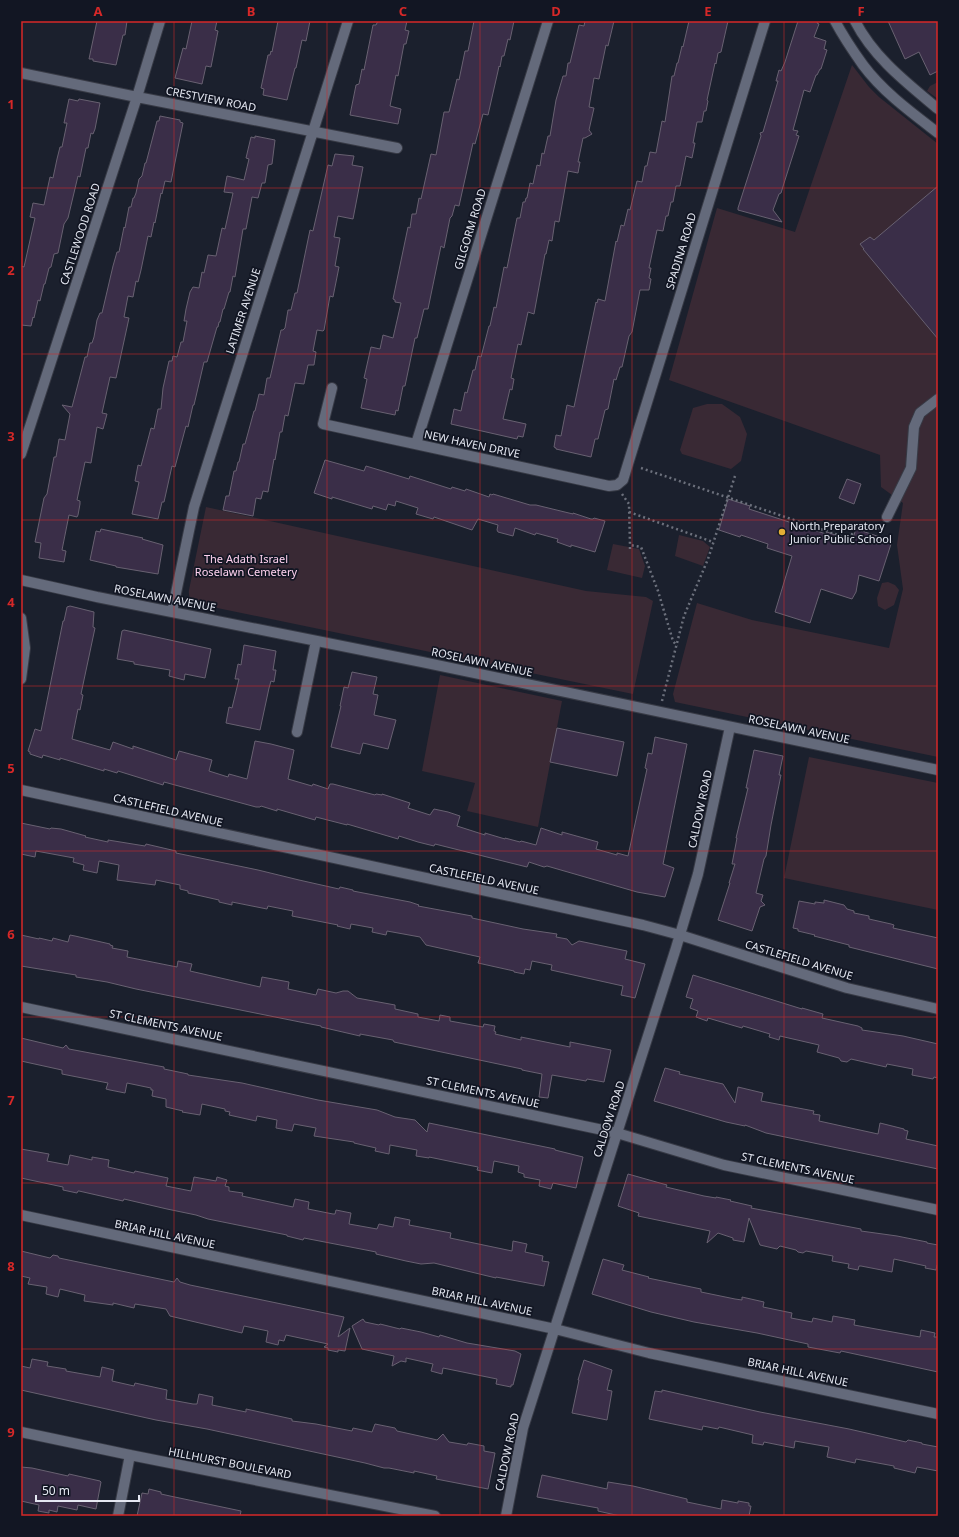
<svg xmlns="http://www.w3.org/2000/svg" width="959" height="1537" font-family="'Noto Sans',sans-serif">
<rect width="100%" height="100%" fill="#1b202d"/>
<!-- green -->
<path fill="#392934" d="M852,65L869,87L879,97L938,144V757L675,702L673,694L697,603L752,620L889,648L903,589L897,545L903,503L881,487L880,455L669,380L717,208L795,232Z
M938,82V99L927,91L930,86Z
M707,404H722L740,417L747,434L741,461L731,469L682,454L680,450L693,408Z
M206,507L586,591L646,597L653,601L633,694L198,604C191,601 188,597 189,590Z
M679,535L703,541L710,547L703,566L675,556Z
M613,544L639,549L645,566L642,578L607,570Z
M888,582L895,585L899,590L894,605L885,610L878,606L877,598L882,583Z
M440,675L562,701L538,827L467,811L475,783L422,771Z
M809,757L938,783V910L784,878Z"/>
<!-- building -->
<path fill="#3a2e48" stroke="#686171" d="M97,21H127L125,35H123L116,65L93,61V59H89Z
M192,21H217L215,30L218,31L211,67L206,66L202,84L175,78L183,48L186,49Z
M278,21H310L306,41L302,40L296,68H295L287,100L263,95L264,89L261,88L268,55H270L271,51L272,52Z
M378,21H407L405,30L409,31L406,44H404L398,76L396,75L390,106L401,109L398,124L350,115L356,85L359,84L362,69L364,70L373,25H376Z
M474,21H514L510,40L508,39L504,56H502L500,67L499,66L498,71L488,115L483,114L475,144L473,143L459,206L455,205L452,216L450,218L444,248L441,246L428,309H424L417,338H415L405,386H403L398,411L396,410L395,415L361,408L367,379L364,378L371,347L380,349L383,335L393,338L401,303L395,302V300L393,299L408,227L410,228L412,214H416L419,198L421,199L431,154L436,155L444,112H449L457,79L459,80L465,51H468Z
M585,21H614L608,46L606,45L599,79L594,78L589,107L594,108L589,130L592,134L585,138H583L578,162H580L578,173L568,171L559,222L555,221L552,241L549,240L546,254H545L534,314L528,312L521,345L518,344L511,378L514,379L512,390L510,389L503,419L526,424L523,437L518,436L517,439L451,424L454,409L461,411L465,392L467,393L473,370H475L478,356L481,357L489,326H490L494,307L496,308L504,267L507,268L517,218H520L523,202H525L526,198H527L530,183L533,184L537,165L540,166L542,153L544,154L548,136H550L556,100L563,76H566L568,63H570L579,25L584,26Z
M689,21H728L721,52L718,53L716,64L715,63L707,100L708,101L706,111H704L702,122H697L693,143H695L692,158L686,156L680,186H676L673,202H671L668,216H666L663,231L657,230L649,268H651L649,278L651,279L649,290H640L632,332L629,336L622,367H620L616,380L614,379L608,409L605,410L598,439H595L591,457L556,449V448L554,447L556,435L561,436L567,405L574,407L596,302L597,303L598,299L605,301L616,241L617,242L621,225L624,226L628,209L630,210L637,181L642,182L645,166H647L650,152L656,153L662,121L665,122L672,76H674L677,63H678L682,46L683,47Z
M798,21H818L817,23L819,24L814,37L826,41L824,49L827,50L821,69H820L817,75H816L810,92L804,90L793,130L798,131L796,135L799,136L785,180L781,193L779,194L773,210L782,222L738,210V208L761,136L760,133L763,132L778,81H776L779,70L781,71L785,62Z
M888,21H938V71L930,75L919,52L905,59Z
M69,99L78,101L79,99L100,103L95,129L93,134L91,133L88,148H86L80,177L78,176L68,218L64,224L58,253L54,254L51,267L49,268L45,284H44L40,301L38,300L34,318L33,317L31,326L21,325V266L24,267L35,218L30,217L33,203L44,205L50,177L53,178L57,159L60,147H62L67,123H64Z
M160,116L180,120V122L183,123L171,182L165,181L162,194L161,193L155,223L154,222L151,237L148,236L141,270L138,282L136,281L133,297L128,296L124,317L129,318L116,378L110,377L102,413L107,414L103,429L97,427L91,463L85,462L77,500L80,501V504L78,515L77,517L69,515L62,550L66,551L64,562L39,558L41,543L35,542L44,498L47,494L54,457H56L59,439L65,440L70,414L62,405L72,407L85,357H87L90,343H92L94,337L97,320L100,313H102L113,266L117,252H119L124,227L125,228L129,207H131L133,198H134L136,193L139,179L142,176L145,163H146L157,121H159Z
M255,136L275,140L272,164L268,165L265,183H262L258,198L252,197L246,229H243L235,277L233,276L230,292H229L224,309H223L220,322H219L218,327H217L207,362H204L194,405H193L188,427L186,426L175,467L172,466L164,502H162L158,519L132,514L139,482L135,481L138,465L141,466L151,428L154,429L158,409H161L163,388L169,361H172L173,356L177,357L181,342H183L187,321H184L186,309L190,292L193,287L199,288L202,272L204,273L208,255L216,256L222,228L225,229L233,193L224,192L227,176L244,180L249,159L246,158L251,137L255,138Z
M335,154L354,156L352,165L363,167L353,219L338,216L334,237L340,238L335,266L339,267L333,297L330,296L324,330L323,331L317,330L313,351L316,352L314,365H308L304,384L295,383L288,416L285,415L282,432H280L275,460L274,459L268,492L263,491L261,499L256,498L253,516L223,510L226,496H229L234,471H236L238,462H239L243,444H245L254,411H255L259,394L264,395L267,378H270L281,330H283L285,328L288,310H291L295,293H297L310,230L313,231L328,165L332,166Z
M938,186V339L863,249H864L860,244L870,237L874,240Z
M325,460L364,471L366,466L409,479L410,476L451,489L452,487L465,491L466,489L489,497L490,494L492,495L493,494L530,505H536L573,514V513L591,519H593L594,518L605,521L595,552L571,545V547L557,542L558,539L536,533L535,535L515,528L513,536L498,532L497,530L498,525L478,519L472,530L434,517L433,519L416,514L418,508L396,501L395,506L388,504L386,510L373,506L372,509L332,497V499L314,493Z
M847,479L861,484L854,504L839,498Z
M728,499L750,506L749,509L826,534L827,532L852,541L856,529L892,541L879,581L859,575L856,592L852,599L821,589L810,623L775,612L792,556L767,548L768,544L741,535L740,537L719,530Z
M101,529L143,538L142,539L163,545L158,574L116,567V566L90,560L96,531L100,532Z
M70,606L94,612L93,627L95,628L81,694L83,695L80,710L78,709L72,739L110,750L113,742L133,749V746L176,760L179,751L212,760L209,771L228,777L229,774L247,779L255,741L271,744L294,750L288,779L312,786L313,784L328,789L330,784H333L375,795L376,794L382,795V794L410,803L408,808L430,815L434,809L448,812L460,816L457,826L485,835V833L505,839V838L520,842L521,841L536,845L541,828L562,835V832L598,842L596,849L617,855V853L628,856L647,769L645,768L648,753L652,754L655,737L687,744L663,864L674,868L665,897L637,892L547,866L544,867L529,862L527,867L435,844L434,846L418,842L399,836L398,839L347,824V825L316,817L315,820L277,809V811L261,806L260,807H256L164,782L163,785L118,771L117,773L104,769V771L60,758V760L43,755L42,758L30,754V752L28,751L35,729L41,731L63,621H64L67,607Z
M124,630L211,649L205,678L185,674L184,680L169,676L170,670L134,664V662L117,659L122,631Z
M244,645L276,651L273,670H276L274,682L271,681L269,688L260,730L226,723L229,707L232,708L239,679H235L238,664L241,665Z
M352,672L377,677L373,694L378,695L374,715L396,720L388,749L363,743L360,754L331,747L341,706H340L344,687L348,688Z
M557,728L624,742L617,776L550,762Z
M754,750L783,756L779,775H781L771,825L766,856L764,859L756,893L763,895L761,901L765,905L760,907L752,931L718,920L730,883H729L735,864H732L737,838H736L748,788H746Z
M21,823L50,829L51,828L61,829L86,836L85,837L108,842V840L145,846L146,844L176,851V853L258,870L299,880L339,889L340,887L353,890V891L410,902L419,905L418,906L472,916V918L523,929L557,934L556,937L567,939L572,945L579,941L627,951L625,959L645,964L635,998L621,995L623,986L551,970L552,965L532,961L530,970L525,969L524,974L514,972V971L478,963L480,957L426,945L420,937L387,931L386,935L372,932L373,928L351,924L350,929L337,926L338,925L292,916L293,911L268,906L267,909L232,902V905L219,902V900L188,893V891L180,889V885L156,880L155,885L117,880L119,865L99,861L97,873L83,870L84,865L73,862L74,858L36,851L35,857L21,854Z
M824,900L844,905L847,909L854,911V913L869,916V919L891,924L894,925L893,928L938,938V969L849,947V945L814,936L815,935L798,931V929L793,928L799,901L815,904V902L824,903Z
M21,935L39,939V938L52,941L53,938L68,942L70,935L75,936L110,944V945L113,946L112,948L128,951L127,957L177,967L178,961L192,964L190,971L260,987L262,977L289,982L288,989L316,995L318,989L336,993L343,991H348L357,998L395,1005V1009L418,1014V1017L439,1021L440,1015L450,1017V1021L483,1027L484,1024L495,1026L494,1031L496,1032L495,1034L521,1040V1037L570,1047V1042L611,1050L604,1082L587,1079L586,1081L552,1075L548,1098L539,1097L542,1074L522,1070V1069L394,1042L393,1040L360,1034V1036L321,1027V1026L300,1022L136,989L107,982L76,977V975L21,966Z
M693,975L802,1009V1008L823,1014L822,1018L858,1026L862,1028V1030L903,1036L938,1044V1078L934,1077L933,1079L912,1075L913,1069L887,1064L886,1067L851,1059L847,1062L841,1061L839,1058L817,1052L819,1045L780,1036L779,1040L769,1037L770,1034L743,1026L742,1028L708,1018L707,1021L696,1017L698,1011L690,1008L693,999L686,997Z
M21,1038L63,1048L66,1045L69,1049L164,1067V1069L188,1074V1075L242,1083L318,1100L377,1110L395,1117L415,1120L427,1132L429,1123L555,1149V1150L583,1157L576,1188L553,1183L551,1189L539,1186L540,1180L524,1177V1174L518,1172L519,1166L494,1161L492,1173L477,1170L478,1167L458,1163L429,1157V1158L416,1156L417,1150L390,1145L389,1154L375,1151L376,1148L354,1143V1142L314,1136L316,1128L294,1124L292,1131L287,1130L276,1128L277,1120L257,1116L256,1121L229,1115L230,1112L225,1111V1109L202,1104L200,1115L182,1112L183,1111L166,1107V1099L152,1096L153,1090H151V1088L127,1083L125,1093L110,1090L106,1089L108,1083L62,1074V1070L21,1061Z
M665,1068L680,1072L679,1074L723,1084L735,1103L738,1087L763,1093L761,1101L814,1111L813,1114L820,1115L819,1121L878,1134L880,1123L904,1129V1130L908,1131L906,1139L938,1146V1169L766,1133L745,1125V1126L726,1122L654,1101Z
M21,1149L49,1154L47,1161L68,1165L70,1155L92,1160V1157L109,1160L108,1167L134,1173L135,1171L168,1178L166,1186L191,1191L194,1177L216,1181L217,1177L227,1180L225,1186L229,1187V1191L243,1193L242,1196L293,1207L295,1199L309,1202L308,1209L333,1214H335L336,1210L351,1213L349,1224L377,1229L379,1224L393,1227L395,1217L410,1220L409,1225L451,1233L450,1238L512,1251L513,1241L527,1244L525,1252L543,1256L542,1261L549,1262L544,1286L496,1277V1278L434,1263L421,1264L406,1261L376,1254V1252L366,1250L304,1238L303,1240L287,1236V1235L208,1219L196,1215L167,1209L124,1199L123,1201L79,1191H78L77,1193L63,1190V1187L21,1178Z
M628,1174L667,1185L666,1187L704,1196L716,1198V1197L731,1200L730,1201L752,1206L751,1208L861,1229V1231L897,1236L927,1242V1243L938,1245V1265H937L936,1270L925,1268L926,1266L894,1259L892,1272L861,1266H859L858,1270L848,1268L849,1264L832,1261L833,1256L806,1251L803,1253L798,1252L796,1250L780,1246L777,1249L760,1245L749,1218L744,1242L733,1240V1238L718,1233L707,1243L710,1231L638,1216L639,1213L618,1206Z
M21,1251L50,1258L53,1255L58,1256L59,1258L174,1282L177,1278L180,1282L190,1285L344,1317L338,1337L350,1328L345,1351L338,1350V1352L328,1350V1348L324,1347L328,1344L286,1335L284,1341L279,1340L278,1345L266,1342L268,1331L244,1326L242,1333L170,1316L166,1309L135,1304L134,1308L113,1303V1305L84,1301L85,1295L60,1289L58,1297L46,1294L47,1287L28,1284L30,1278L21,1276Z
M603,1259L624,1265L622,1270L649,1277L648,1278L701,1289V1292L735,1299L742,1300V1297L764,1302L763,1307L792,1313L791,1318L812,1322L813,1318L832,1322L833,1316L855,1320L854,1325L920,1337L921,1330L935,1333L934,1337H938V1372L841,1351L840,1353L808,1347V1344L757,1333L694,1322L651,1312L592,1294Z
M363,1319L365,1322L379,1325L380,1324L400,1329L401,1328L421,1332L439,1337L440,1335L467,1343L515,1351L521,1354L513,1385H511V1387L496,1384L497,1379L443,1368L442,1374L431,1371L433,1364L406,1358V1362L401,1361L392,1366L394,1356L362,1349L352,1326Z
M32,1359L48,1362L47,1366L66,1369V1371L100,1377L102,1367L114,1370L112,1381L134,1386L135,1383L167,1390L166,1399L193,1404H197L199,1394L213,1397L212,1405L246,1412V1409L292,1419V1421L316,1424L352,1431L353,1428L372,1432L375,1424L395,1428L397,1431L433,1439L437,1440L443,1434L449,1442L467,1445L468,1443L484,1446V1451L495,1453L488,1489L436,1479L437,1476L414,1471V1473L389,1468H384L365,1463L207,1429L156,1420L21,1390V1366L30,1368Z
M584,1360L612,1370L607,1390L612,1391L607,1420L572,1413L579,1380H578Z
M662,1390L760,1412L849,1429L906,1442L908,1440L922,1443V1444L938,1447V1471L917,1467L915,1473L894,1468V1466L856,1459L855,1463L827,1457L829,1447L795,1441L794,1448L764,1442L763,1445L752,1443L753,1435L719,1427L718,1429L703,1426L702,1430L649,1419L655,1391L662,1392Z
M21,1467L32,1468L68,1476L69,1474L100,1481L101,1482L96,1509L78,1505L77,1510L58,1506L57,1512L49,1510V1513L38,1511L39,1505L21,1501Z
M542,1475L607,1489L608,1482L633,1486L687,1499V1502L721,1509L722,1500L738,1503V1501L749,1503V1506H751L749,1516H620L598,1511V1508L537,1497Z
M149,1489L161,1492V1494L170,1496L241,1511L240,1516H137L142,1493L148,1494Z"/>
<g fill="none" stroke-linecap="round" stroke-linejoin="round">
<!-- minor casing -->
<g stroke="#373a45" stroke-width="12">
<path id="minor" d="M835,21C843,36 853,51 863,65C883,92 912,113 938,133
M855,21C874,58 907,83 938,109
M21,73L137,97L397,148
M332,388L323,424L609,486L617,485L623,480L765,21
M416,444L548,21
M21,454L137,97L160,21
M887,517L911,468L914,427L920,413L938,399
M21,580L97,597L422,662L938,770
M172,612L194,507L348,21
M21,618L25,648L21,679
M297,732L316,641
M21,790L643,925L680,935L847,988L938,1009
M21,1007L617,1133L724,1165L938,1210
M21,1215L555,1329L649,1353L938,1414
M21,1432L130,1455L435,1516
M118,1516L130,1455
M506,1516L523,1428L676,948L698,874L730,727"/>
</g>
<!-- path -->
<path stroke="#6c707c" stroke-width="2.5" stroke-dasharray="2 3" stroke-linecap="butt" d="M641,468L850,539L856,525L879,530L881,526
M622,494L629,504L630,545L641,547L658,591L673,641L677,646
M629,512L713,542
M630,549V545
M662,701L684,616L708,559L735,476"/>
<!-- minor -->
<use href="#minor" stroke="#646a7b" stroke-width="10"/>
</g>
<!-- grid -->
<path fill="none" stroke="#d62828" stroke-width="1" stroke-opacity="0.55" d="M174,21V1516M327,21V1516M480,21V1516M632,21V1516M784,21V1516M21,188H938M21,354H938M21,520H938M21,686H938M21,851H938M21,1017H938M21,1183H938M21,1349H938"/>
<!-- markers -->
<circle fill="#e4ae35" stroke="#121623" stroke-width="1.5" cx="782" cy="532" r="4"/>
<g text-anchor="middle" stroke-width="3.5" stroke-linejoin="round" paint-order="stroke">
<!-- street labels -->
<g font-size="11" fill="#e4e7f1" stroke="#121623">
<text transform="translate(211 99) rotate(11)" y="4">CRESTVIEW ROAD</text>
<text transform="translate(470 229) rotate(-73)" y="4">GILGORM ROAD</text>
<text transform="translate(80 234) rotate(-72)" y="4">CASTLEWOOD ROAD</text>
<text transform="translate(681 251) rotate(-73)" y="4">SPADINA ROAD</text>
<text transform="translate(243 311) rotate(-72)" y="4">LATIMER AVENUE</text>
<text transform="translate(472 444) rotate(12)" y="4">NEW HAVEN DRIVE</text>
<text transform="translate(165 598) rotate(11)" y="4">ROSELAWN AVENUE</text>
<text transform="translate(482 662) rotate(12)" y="4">ROSELAWN AVENUE</text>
<text transform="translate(799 729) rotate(12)" y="4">ROSELAWN AVENUE</text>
<text transform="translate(700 809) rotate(-78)" y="4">CALDOW ROAD</text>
<text transform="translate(168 810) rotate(13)" y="4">CASTLEFIELD AVENUE</text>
<text transform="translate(484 879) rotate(12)" y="4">CASTLEFIELD AVENUE</text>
<text transform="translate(799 960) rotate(17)" y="4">CASTLEFIELD AVENUE</text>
<text transform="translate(166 1025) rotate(12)" y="4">ST CLEMENTS AVENUE</text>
<text transform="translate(483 1092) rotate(12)" y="4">ST CLEMENTS AVENUE</text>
<text transform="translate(609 1119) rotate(-72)" y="4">CALDOW ROAD</text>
<text transform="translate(798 1168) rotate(12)" y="4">ST CLEMENTS AVENUE</text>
<text transform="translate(165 1234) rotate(12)" y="4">BRIAR HILL AVENUE</text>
<text transform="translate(482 1301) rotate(12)" y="4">BRIAR HILL AVENUE</text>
<text transform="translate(798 1372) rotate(12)" y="4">BRIAR HILL AVENUE</text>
<text transform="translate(507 1452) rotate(-78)" y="4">CALDOW ROAD</text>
<text transform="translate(230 1463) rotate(11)" y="4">HILLHURST BOULEVARD</text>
</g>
<!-- poi labels -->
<g font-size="11" fill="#e4e7f1" stroke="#121623" text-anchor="start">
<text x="790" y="530">North Preparatory<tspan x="790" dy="13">Junior Public School</tspan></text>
</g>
<!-- park labels -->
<g font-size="11" fill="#ffd2ef" stroke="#121623">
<text x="246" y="563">The Adath Israel<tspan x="246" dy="13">Roselawn Cemetery</tspan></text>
</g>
</g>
<!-- border -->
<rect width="959" height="1537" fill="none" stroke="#121623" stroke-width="44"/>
<!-- scale -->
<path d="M36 1495v6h103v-6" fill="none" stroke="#e4e7f1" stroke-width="2"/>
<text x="42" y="1495" font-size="12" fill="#e4e7f1" stroke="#121623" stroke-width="3" paint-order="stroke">50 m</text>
<rect x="22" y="22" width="915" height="1493" fill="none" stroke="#d62828" stroke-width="1.5"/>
<g font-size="13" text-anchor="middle" font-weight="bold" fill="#d62828">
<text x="98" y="16">A</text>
<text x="251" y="16">B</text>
<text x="403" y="16">C</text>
<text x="556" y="16">D</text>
<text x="708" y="16">E</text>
<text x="861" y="16">F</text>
<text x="11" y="109">1</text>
<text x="11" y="275">2</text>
<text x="11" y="441">3</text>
<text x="11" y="607">4</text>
<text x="11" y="773">5</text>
<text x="11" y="939">6</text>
<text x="11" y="1105">7</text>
<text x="11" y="1271">8</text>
<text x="11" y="1437">9</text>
</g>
</svg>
